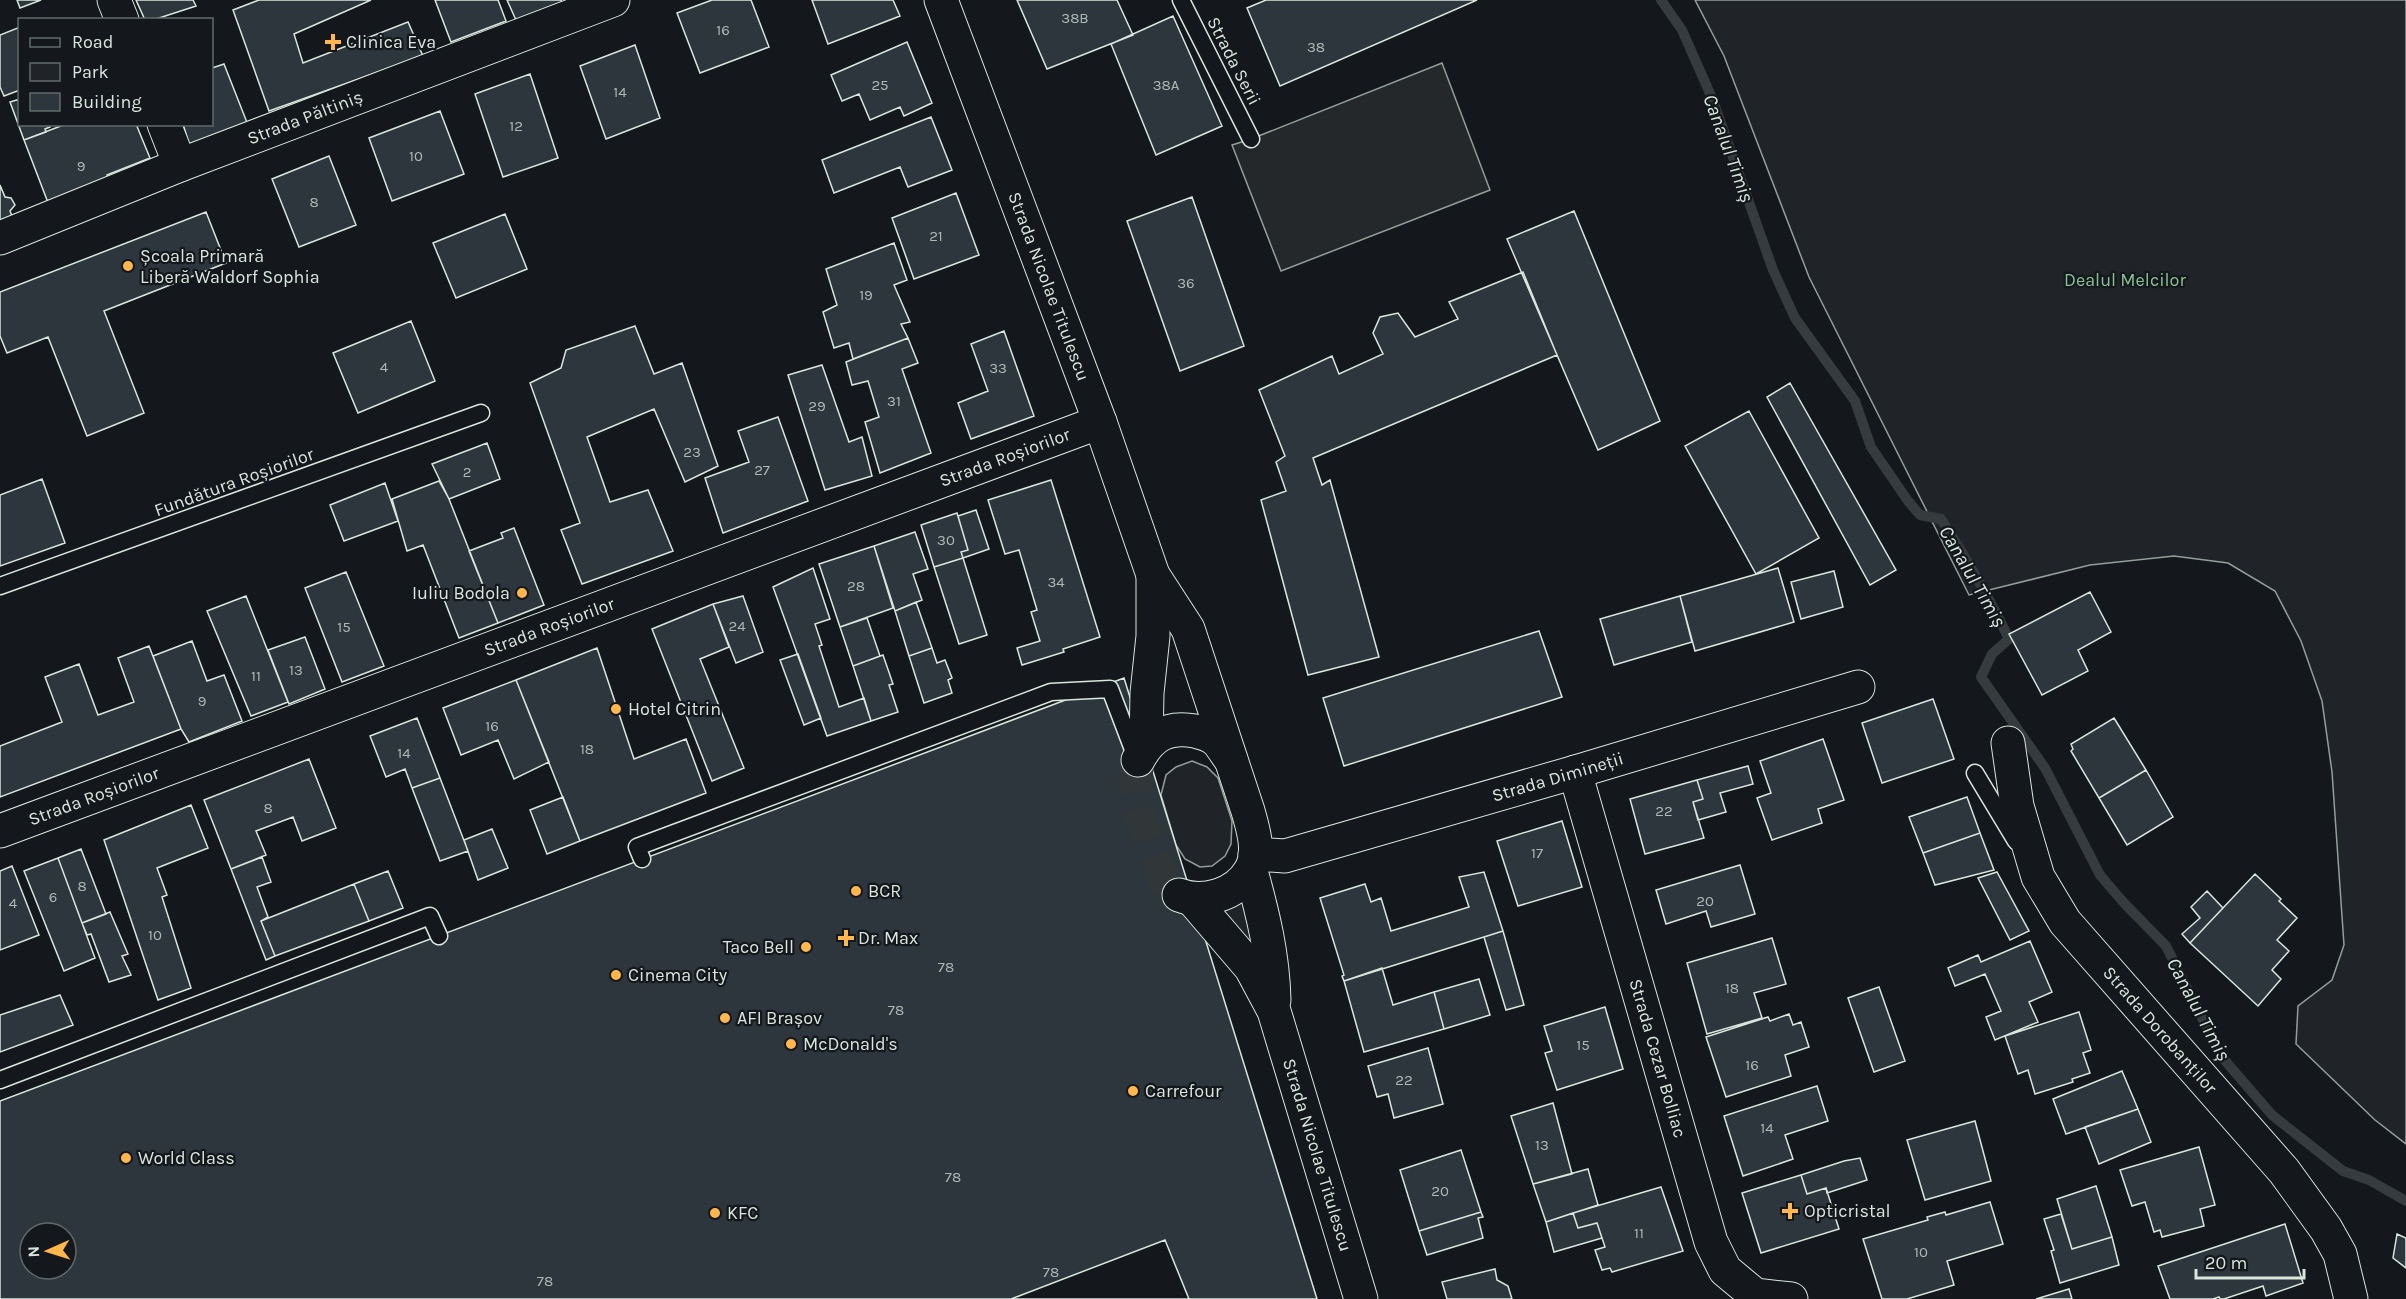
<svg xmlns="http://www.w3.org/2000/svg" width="2406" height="1299" font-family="Karla,sans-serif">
<rect width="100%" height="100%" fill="#14181c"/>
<!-- green -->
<path fill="#202428" stroke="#939e99" stroke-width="1.5" d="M1695,0H2406V1144L2375,1120L2296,1044L2298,1006L2332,980L2344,945L2332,772L2322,701L2301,641L2275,591L2228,563L2174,556L2090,565L1969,595L1809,277L1724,56Z
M1192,761L1207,767L1218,778L1232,821L1231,844L1225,856L1212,866L1200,867L1185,859L1176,845L1161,795L1166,775L1176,767Z
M1248,899L1258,955L1215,912Z"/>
<!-- parking -->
<path fill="#24282b" stroke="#939e99" stroke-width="1.5" d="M1442,63L1490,190L1281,271L1232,145L1251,139Z"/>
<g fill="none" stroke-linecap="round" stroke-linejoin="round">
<!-- stream -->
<path stroke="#363b3e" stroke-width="10" d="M1661,0L1682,30L1712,98L1773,270L1795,318L1855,401L1871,447L1908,501L1920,515L1941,519C1966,558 1989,597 2009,639L1992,654L1981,677L2045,768L2100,875L2124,903L2166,946L2221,1056L2272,1115L2343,1171L2369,1180L2406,1201"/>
</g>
<!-- building -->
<path fill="#2c363c" stroke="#d8e6dc" stroke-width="1.5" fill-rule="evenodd" d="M17,0H41L20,8Z
M136,0H193L196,6L153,20H145Z
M259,0H371L294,34L303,63L408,22L423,56L269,111L233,10Z
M435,0H498L506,21L451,42Z
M507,0H561L562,3L516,20Z
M712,0H751L769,47L700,73L677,13Z
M812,0H893L900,16L828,44Z
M1017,0H1117L1133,35L1047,69Z
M1266,0H1477L1280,86L1247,8Z
M1173,16L1222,126L1156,155L1111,44Z
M20,27V90L4,96L0,87V35Z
M907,42L932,103L904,116L900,107L870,120L859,94L842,101L831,75Z
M635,45L660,118L606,139L580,66Z
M224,64L248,125L190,147L183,124H212V68Z
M530,74L558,158L503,177L475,94Z
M20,99V124H49L50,127L45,129L46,132L24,140L10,102Z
M440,111L464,174L392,201L369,138Z
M931,117L952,170L908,187L900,167L834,193L822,160Z
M66,124H136L150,158L107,175L112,189L52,213L24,140Z
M329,156L356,225L299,247L272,179Z
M0,185L5,197L11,198L15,205L10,211L16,226L0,232Z
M956,193L979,255L914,279L892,218Z
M1192,197L1244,346L1180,371L1127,221Z
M1574,211L1660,421L1598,450L1507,239Z
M206,212L226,263L104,311L144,413L87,436L48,337L7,353L0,336V292Z
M505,214L527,269L456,298L433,243Z
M894,243L907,280L894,285L910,322L901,324L908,338L853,359L849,343L834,348L823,312L837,305L826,269Z
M1523,272L1557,355L1313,458L1322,485L1330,480L1379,657L1308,675L1261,500L1286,491L1276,462L1285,456L1259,390L1332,356L1339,374L1383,354L1373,333L1380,317L1398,313L1415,337L1458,319L1449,302Z
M411,321L435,381L358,413L333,353Z
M635,326L654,374L682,363L718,466L685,482L654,409L587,437L610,502L648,490L673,551L582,584L561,530L580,523L530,383L561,368L566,350Z
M1004,331L1034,416L971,439L958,403L988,391L971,344Z
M908,338L918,363L902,369L931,453L880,473L865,422L879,417L868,381L852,385L846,362Z
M822,365L849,442L862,437L872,476L825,490L788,375Z
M1790,383L1896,570L1870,585L1767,397Z
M1749,411L1819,538L1756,574L1685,446Z
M778,417L808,501L723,533L705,478L749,462L738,431Z
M487,443L500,479L449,499L432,464Z
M42,479L65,543L0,566V495Z
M1051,480L1100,637L1063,649L1064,652L1022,665L1017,648L1040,641L1031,612L1037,610L1019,550L1005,554L988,500Z
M439,481L449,499L498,623L459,638L423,545L407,551L392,499Z
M385,483L398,521L344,541L330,505Z
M976,510L989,549L963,558L961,552L968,550L958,516Z
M957,513L968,550L961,552L963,558L934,567L921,525Z
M514,528L544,605L498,623L469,551L503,538L501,533Z
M915,532L928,569L913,574L922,600L895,611L874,546Z
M874,546L893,608L840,627L819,564Z
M963,558L987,635L959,644L934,567Z
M813,568L830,619L815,624L822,645L819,646L839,707L864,698L871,721L827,736L773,587Z
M1778,568L1794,622L1695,651L1680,596Z
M1834,571L1843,607L1801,619L1791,582Z
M346,572L384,666L342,682L305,588Z
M2090,592L2111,632L2078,650L2088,671L2042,695L2009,634Z
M246,596L288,702L251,716L207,611Z
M743,596L763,652L736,663L713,604Z
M1680,596L1692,642L1614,665L1600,619Z
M916,602L932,648L909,656L895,611Z
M713,604L729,647L700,659L744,768L712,781L652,629Z
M867,618L880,656L853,666L840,627Z
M1539,631L1562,697L1344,766L1323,698Z
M305,637L325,689L289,704L268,650Z
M192,641L207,681L224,675L242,721L189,742L181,729L153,656Z
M149,646L181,729L0,797V746L62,722L45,677L79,664L98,715L134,702L118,658Z
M597,648L634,759L686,739L706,793L580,841L516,680Z
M932,648L937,663L945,660L952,678L948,680L952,693L924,703L909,656Z
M798,654L821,718L804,725L780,660Z
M883,655L893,684L889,685L898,712L871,721L853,666Z
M1124,678L1317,1299H0V1101ZM30,1233H66V1269H30Z
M516,680L549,762L514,779L498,740L461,755L443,708Z
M1933,699L1954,759L1882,783L1862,723Z
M417,718L440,778L412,788L405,769L386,777L370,736Z
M2114,718L2146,770L2099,798L2071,751L2073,749L2071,744Z
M1823,739L1844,800L1818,809L1822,823L1772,840L1757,798L1771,793L1760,761Z
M309,759L336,828L302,841L293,817L256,831L266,855L231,869L204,800Z
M1748,766L1753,784L1720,793L1726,812L1698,820L1693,802L1703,799L1697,780Z
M2146,770L2173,817L2127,845L2099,798Z
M440,778L468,851L440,861L412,788Z
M1697,780L1703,799L1693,802L1704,838L1645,854L1630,799Z
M563,797L580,841L547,854L530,810Z
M1967,797L1980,833L1923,853L1909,817Z
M191,805L208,848L157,868L167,895L162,897L191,988L158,1000L104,840Z
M1562,821L1582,887L1518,906L1497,841Z
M492,829L508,868L478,880L464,840Z
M1980,833L1994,870L1935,885L1923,853Z
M81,849L106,914L82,923L58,858Z
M262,857L271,882L257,887L268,917L261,921L275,956L266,960L231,869Z
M58,858L95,958L64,971L24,871Z
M1740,865L1755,914L1711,927L1706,911L1666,924L1656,890Z
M12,866L39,935L0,950V871Z
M388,871L403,908L369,921L354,884Z
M1484,872L1503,931L1344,981L1342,976L1344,975L1320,898L1365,884L1371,902L1381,898L1391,931L1469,907L1459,877Z
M1997,872L2029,931L2010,940L1978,878Z
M2255,874L2281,899L2279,901L2297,918L2277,940L2289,951L2272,970L2281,979L2258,1006L2190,943Z
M354,884L369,921L275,956L261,921Z
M2207,891L2223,908L2190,943L2182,934L2200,918L2191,907Z
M110,912L128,954L122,956L131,975L109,982L91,934L87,935L82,923Z
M1503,931L1524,1005L1506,1010L1484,937Z
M1772,938L1786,984L1754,993L1762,1018L1707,1034L1687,963Z
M2030,941L2052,992L2029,1002L2038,1022L1995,1040L1986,1017L2001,1011L1985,974L1955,986L1948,968L1978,955L1981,962Z
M1382,968L1393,1005L1434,992L1444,1029L1364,1052L1344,981Z
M1479,979L1490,1015L1444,1029L1434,992Z
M1879,987L1905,1061L1874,1072L1848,998Z
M60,995L73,1025L0,1052V1015Z
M1605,1007L1623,1069L1557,1090L1545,1053L1552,1051L1544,1026Z
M2079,1012L2091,1050L2083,1053L2090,1073L2072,1079L2073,1082L2035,1094L2028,1070L2018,1074L2005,1036Z
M1789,1014L1793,1025L1801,1022L1809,1047L1785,1055L1791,1076L1726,1097L1706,1037L1768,1017L1770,1021Z
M1428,1048L1443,1104L1394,1118L1388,1094L1377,1097L1368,1066Z
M2122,1071L2138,1109L2066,1134L2053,1099Z
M1817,1086L1828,1121L1785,1135L1793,1159L1743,1176L1724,1116Z
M1553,1103L1572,1174L1533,1184L1511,1116Z
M2138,1109L2151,1142L2099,1164L2085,1127Z
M1975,1121L1991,1181L1925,1200L1907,1140Z
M2199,1147L2215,1205L2200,1209L2204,1226L2162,1237L2160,1230L2154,1232L2145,1202L2132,1206L2120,1170Z
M1461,1150L1481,1212L1419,1231L1400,1170Z
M1860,1158L1867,1180L1827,1193L1826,1188L1807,1194L1801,1175L1844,1161Z
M1588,1169L1598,1205L1546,1222L1533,1184Z
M1801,1175L1807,1194L1826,1188L1839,1229L1761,1253L1742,1193Z
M2096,1186L2112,1237L2072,1249L2057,1199Z
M1661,1187L1683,1251L1612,1272L1610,1268L1602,1270L1595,1250L1605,1247L1597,1223L1578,1228L1573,1213Z
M1990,1202L2003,1244L1947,1261L1954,1285L1907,1299H1882L1863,1239L1928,1220L1927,1217L1945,1212L1946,1215Z
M1481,1212L1483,1217L1478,1218L1483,1238L1427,1255L1419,1231Z
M1573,1213L1578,1228L1597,1223L1602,1238L1554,1252L1546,1222Z
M2061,1214L2072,1249L2112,1237L2119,1265L2060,1283L2051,1251L2054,1250L2044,1219Z
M2285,1224L2303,1283L2266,1296L2263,1286L2224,1299H2220L2219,1297L2213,1299H2170L2158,1266Z
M2397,1234L2406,1238V1268L2393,1258Z
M1165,1240L1189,1299H1011Z
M1495,1269L1497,1280L1508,1286L1512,1299H1447L1442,1282Z
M2069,1289L2072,1299H2036Z"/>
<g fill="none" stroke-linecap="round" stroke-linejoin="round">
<!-- tertiary-tunnel -->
<path stroke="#313739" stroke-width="33" stroke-dasharray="33 16" stroke-linecap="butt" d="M1138,760L1135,784L1140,814L1151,846L1164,881L1179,895"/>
<!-- service casing -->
<g stroke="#d8e6dc" stroke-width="19">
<path id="service" d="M1181,0L1251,139
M0,586L481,413
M1975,773L2016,841
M642,859L637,847L1051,692L1110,689L1137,760
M0,1080L430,916L439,936"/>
</g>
<!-- minor casing -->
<g stroke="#d8e6dc" stroke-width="35">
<g id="minor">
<path d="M114,0L122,20"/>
<path d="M164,124L180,165"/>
<path id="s1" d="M0,238L180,165L613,0"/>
<path id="s2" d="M2008,743L2017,806L2038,877L2065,922L2284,1171L2326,1229L2340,1254L2351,1299"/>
<path id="s3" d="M1575,772L1711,1242L1725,1270L1755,1295L1791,1299"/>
<path id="s4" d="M0,831L1100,422"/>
<path id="s5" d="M1255,854L1285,856L1572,773L1858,687"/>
</g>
</g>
<!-- tertiary casing -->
<g stroke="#d8e6dc" stroke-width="35">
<g id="tertiary">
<path id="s6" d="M941,0L1100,422L1153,575L1188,629L1248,811C1253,828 1261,854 1250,871C1236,895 1203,904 1179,895"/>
<path d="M1146,745L1147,693L1153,636V575"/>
<path d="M1138,760C1151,735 1168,726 1195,731C1203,733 1211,735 1217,741C1222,746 1226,754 1231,760"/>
<path d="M1251,871C1263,914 1273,955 1274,1000"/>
<path id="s7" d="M1192,899L1251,968L1274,1011L1361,1299"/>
</g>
</g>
<!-- service -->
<use href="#service" stroke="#14181c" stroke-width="16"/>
<!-- minor -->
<use href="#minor" stroke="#14181c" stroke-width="33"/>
<!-- tertiary -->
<use href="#tertiary" stroke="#14181c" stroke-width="33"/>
</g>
<!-- markers -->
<g fill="#ffb74d" stroke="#14181c" stroke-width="2">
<path d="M330 33h6v6h6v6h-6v6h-6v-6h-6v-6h6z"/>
<circle cx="128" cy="266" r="6"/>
<circle cx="522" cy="593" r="6"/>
<circle cx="616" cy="709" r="6"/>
<circle cx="856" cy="891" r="6"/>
<path d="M843 929h6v6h6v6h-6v6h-6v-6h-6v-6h6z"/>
<circle cx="806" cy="947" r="6"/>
<circle cx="616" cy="975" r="6"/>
<circle cx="725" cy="1018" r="6"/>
<circle cx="791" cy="1044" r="6"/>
<circle cx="1133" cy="1091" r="6"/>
<circle cx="126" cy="1158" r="6"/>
<path d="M1787 1202h6v6h6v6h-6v6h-6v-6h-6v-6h6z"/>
<circle cx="715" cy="1213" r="6"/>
</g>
<g text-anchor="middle" stroke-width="4.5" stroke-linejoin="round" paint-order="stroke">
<!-- number labels -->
<g font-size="15" fill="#adbab4">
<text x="1075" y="23">38B</text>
<text x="723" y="35">16</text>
<text x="1316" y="52">38</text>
<text x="880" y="90">25</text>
<text x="1166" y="90">38A</text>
<text x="620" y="97">14</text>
<text x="516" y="131">12</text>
<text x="416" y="161">10</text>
<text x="81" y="171">9</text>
<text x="314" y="207">8</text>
<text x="936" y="241">21</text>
<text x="1186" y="288">36</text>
<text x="866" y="300">19</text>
<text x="384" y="372">4</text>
<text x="998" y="373">33</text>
<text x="894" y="406">31</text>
<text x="817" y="411">29</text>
<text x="692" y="457">23</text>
<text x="762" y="475">27</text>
<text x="467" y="477">2</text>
<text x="946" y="545">30</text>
<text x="1056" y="587">34</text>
<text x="856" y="591">28</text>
<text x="737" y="631">24</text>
<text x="344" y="632">15</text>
<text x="296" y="675">13</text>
<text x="256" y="681">11</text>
<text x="202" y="706">9</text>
<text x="492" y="731">16</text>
<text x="587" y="754">18</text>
<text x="404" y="758">14</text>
<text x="268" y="813">8</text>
<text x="1664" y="816">22</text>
<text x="1537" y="858">17</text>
<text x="82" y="891">8</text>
<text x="53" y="902">6</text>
<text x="1705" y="906">20</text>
<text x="13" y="908">4</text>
<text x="155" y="940">10</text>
<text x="946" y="972">78</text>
<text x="1732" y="993">18</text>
<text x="896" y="1015">78</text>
<text x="1583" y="1050">15</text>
<text x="1752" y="1070">16</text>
<text x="1404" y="1085">22</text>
<text x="1767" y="1133">14</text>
<text x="1542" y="1150">13</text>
<text x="953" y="1182">78</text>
<text x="1440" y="1196">20</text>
<text x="1639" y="1238">11</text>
<text x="1921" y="1257">10</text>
<text x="1051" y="1277">78</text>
<text x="545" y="1286">78</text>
</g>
<!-- poi labels -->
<g font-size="18" fill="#d8e6dc" stroke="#14181c" text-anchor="start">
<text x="346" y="48">Clinica Eva</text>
<text x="140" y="262">Școala Primară<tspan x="140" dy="21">Liberă Waldorf Sophia</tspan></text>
<text x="510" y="599" text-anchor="end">Iuliu Bodola</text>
<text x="628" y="715">Hotel Citrin</text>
<text x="868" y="897">BCR</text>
<text x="858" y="944">Dr. Max</text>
<text x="794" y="953" text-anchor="end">Taco Bell</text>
<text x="628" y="981">Cinema City</text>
<text x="737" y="1024">AFI Brașov</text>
<text x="803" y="1050">McDonald's</text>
<text x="1145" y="1097">Carrefour</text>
<text x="138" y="1164">World Class</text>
<text x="1804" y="1217">Opticristal</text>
<text x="727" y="1219">KFC</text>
</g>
<!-- street labels -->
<g font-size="18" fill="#d8e6dc" stroke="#14181c">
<text transform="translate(1234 61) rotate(63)" y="6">Strada Serii</text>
<text dy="6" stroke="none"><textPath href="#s1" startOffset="328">Strada Păltiniș</textPath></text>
<text dy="6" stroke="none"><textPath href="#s6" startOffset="306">Strada Nicolae Titulescu</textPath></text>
<text dy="6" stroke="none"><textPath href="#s4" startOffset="1072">Strada Roșiorilor</textPath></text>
<text transform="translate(234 482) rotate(-20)" y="6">Fundătura Roșiorilor</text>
<text dy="6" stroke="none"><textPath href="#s4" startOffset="586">Strada Roșiorilor</textPath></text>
<text dy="6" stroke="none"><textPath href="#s5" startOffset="314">Strada Dimineții</textPath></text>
<text dy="6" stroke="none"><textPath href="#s4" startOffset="100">Strada Roșiorilor</textPath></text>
<text dy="6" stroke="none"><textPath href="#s2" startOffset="334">Strada Dorobanților</textPath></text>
<text dy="6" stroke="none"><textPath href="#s3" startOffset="298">Strada Cezar Bolliac</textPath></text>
<text dy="6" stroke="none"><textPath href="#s7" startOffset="290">Strada Nicolae Titulescu</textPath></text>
</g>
<!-- park labels -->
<g font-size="18" fill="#8ac095" stroke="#14181c">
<text x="2125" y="286">Dealul Melcilor</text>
</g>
<!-- water labels -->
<g font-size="20" font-style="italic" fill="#d8e6dc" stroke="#14181c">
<text transform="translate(1729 148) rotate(70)" y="7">Canalul Timiș</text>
<text transform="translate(1973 576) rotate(60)" y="7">Canalul Timiș</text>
<text transform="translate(2199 1009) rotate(62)" y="7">Canalul Timiș</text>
</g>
</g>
<!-- legend -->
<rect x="18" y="18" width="195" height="108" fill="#14181c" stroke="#626a69" stroke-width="1.5"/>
<rect x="30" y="38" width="30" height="9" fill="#14181c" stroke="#626a69" stroke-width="1.5"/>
<text x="72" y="48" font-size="18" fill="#d8e6dc">Road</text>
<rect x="30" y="63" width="30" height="18" fill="#202428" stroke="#626a69" stroke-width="1.5"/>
<text x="72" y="78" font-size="18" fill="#d8e6dc">Park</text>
<rect x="30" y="93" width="30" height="18" fill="#2c363c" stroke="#626a69" stroke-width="1.5"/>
<text x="72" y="108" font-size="18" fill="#d8e6dc">Building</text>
<!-- north arrow -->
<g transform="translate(48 1251) rotate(267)"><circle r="28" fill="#14181c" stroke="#626a69" stroke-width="1.5"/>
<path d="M0-4.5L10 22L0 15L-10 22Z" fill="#ffb74d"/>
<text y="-9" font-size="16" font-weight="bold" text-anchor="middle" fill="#d8e6dc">N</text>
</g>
<!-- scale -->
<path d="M2196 1269v9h108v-9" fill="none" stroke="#d8e6dc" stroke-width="3"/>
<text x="2205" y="1269" font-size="18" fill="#d8e6dc" stroke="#14181c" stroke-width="4.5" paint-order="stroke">20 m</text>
</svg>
